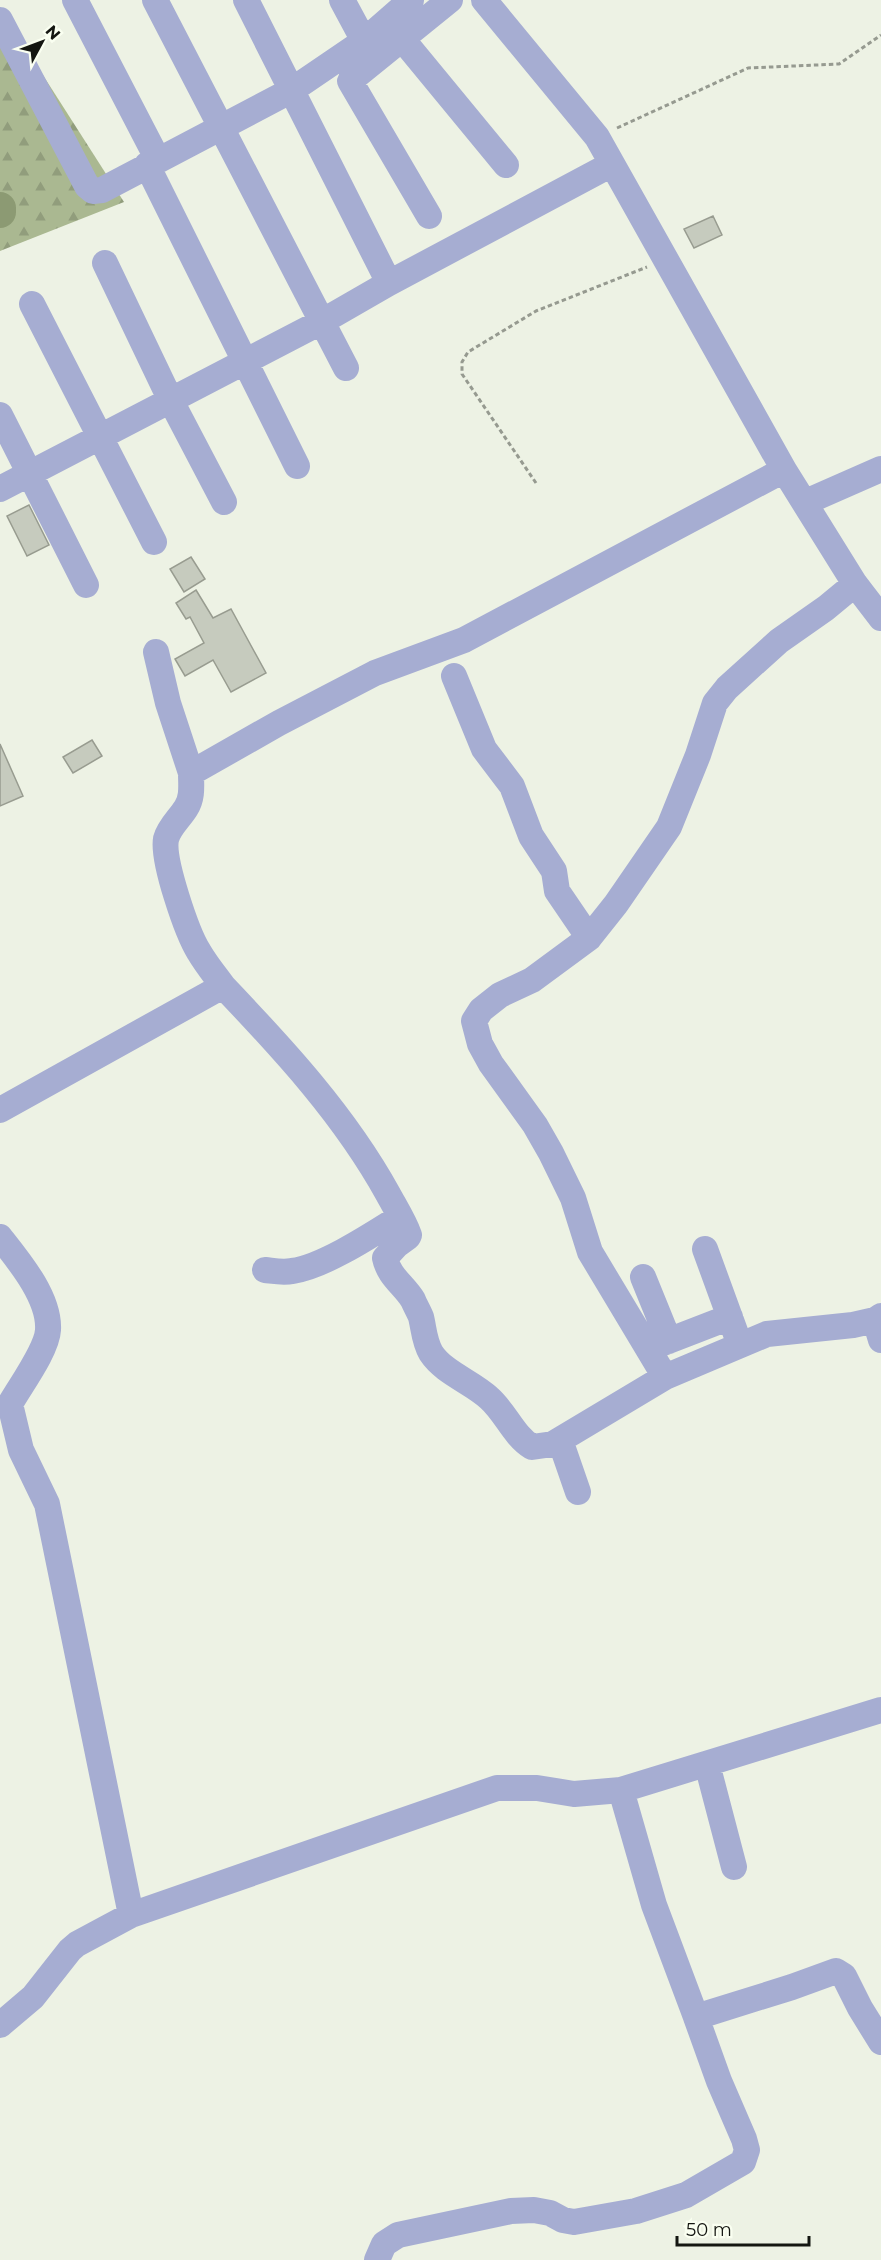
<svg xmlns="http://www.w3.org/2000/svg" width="881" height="2260" font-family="Montserrat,sans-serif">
<defs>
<pattern id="forest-firs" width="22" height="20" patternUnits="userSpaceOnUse" patternTransform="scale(1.5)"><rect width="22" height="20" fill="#aab891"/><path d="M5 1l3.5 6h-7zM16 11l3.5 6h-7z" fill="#919d7c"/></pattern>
</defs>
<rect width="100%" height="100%" fill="#edf2e4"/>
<!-- forest -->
<path fill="url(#forest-firs)" d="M0,8L124,202L0,251Z"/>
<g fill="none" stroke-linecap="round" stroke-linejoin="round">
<!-- river -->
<path stroke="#8c9a73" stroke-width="32" d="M0,208V212"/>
</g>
<!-- building -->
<path fill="#c6cbbe" stroke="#989c90" stroke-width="1.5" d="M713,216L722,235L694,248L684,229Z
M29,505L49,545L27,556L7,516Z
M191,557L205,579L184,592L170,569Z
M196,590L213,618L231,609L266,673L231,692L213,660L185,676L175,659L204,643L190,617L186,619L176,603Z
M92,740L102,756L73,773L63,757Z
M0,744L23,796L0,806Z"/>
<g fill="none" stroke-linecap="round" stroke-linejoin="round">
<!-- path -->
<path stroke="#969a90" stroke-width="3" stroke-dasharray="4.5 3" stroke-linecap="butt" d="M617,128L748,68L839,64L881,35
M536,483L462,374V362L468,352L536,311L647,267"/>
<!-- minor -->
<path stroke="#a6add2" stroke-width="26" d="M75,0L158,160
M155,0L346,368
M246,0L389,283
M342,0L364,41
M484,0L597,137L784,470L855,584L881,618
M0,20L87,186L93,191L102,190L292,90L364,41L411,0
M403,40L506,165
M147,165L297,466
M429,216L350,81L450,0
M105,263L170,399L224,502
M32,304L154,542
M0,415L86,585
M0,489L323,321L389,283L612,164
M806,502L881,469
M156,652L168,703L191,773
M454,676L484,749L512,786L531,836L554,871L557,891L589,938
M223,986C284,1050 345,1116 388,1194C395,1207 404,1221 409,1235L408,1237L397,1245L385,1258C389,1277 404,1285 413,1300C415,1305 419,1312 421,1317C424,1329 424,1341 431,1353C444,1373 472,1382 489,1398C506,1413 513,1435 532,1447L553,1444L665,1377L767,1334L853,1325L875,1320L881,1316
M0,1110L223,986C215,975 206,964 199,952C187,933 162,860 166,839C169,827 180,818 186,808C193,797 191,785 191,773L279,723L375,673L464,640L784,470
M0,1237C19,1261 50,1298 48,1330C47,1350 20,1386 10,1404L21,1450L47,1504L131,1915
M705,1249L740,1345
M265,1270C274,1271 283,1273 292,1271C323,1267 373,1234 400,1217
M643,1277L669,1341
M875,1320L881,1340
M655,1346L730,1317
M665,1377L590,1252L573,1198L551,1153L535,1125L491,1064L480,1044L474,1021L481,1010L500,995L532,980L589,938L616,904L669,827L698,755L715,703L727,688L779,641L826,608L855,584
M560,1440L578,1492
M707,1764L734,1867
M621,1790L654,1905L696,2017L792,1987L836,1971L844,1976L860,2008L881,2042
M0,2025L33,1997L70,1950L77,1944L131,1915L497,1788H537L574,1794L621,1790L881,1710
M377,2260L384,2244L398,2235L511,2211L534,2210L550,2213L563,2220L574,2222L636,2211L686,2195L743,2162L747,2150L744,2139L719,2081L696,2017"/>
</g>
<!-- north arrow -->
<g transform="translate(42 42) rotate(49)" stroke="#fafff1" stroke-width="4.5" paint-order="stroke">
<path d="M0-4.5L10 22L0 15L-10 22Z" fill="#141611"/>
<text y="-9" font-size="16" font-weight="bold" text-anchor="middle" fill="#141611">N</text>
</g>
<!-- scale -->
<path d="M677 2236v9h132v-9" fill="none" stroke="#141611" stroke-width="3"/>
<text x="686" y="2236" font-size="18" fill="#141611" stroke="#fafff1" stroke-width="4.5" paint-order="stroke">50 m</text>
</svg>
